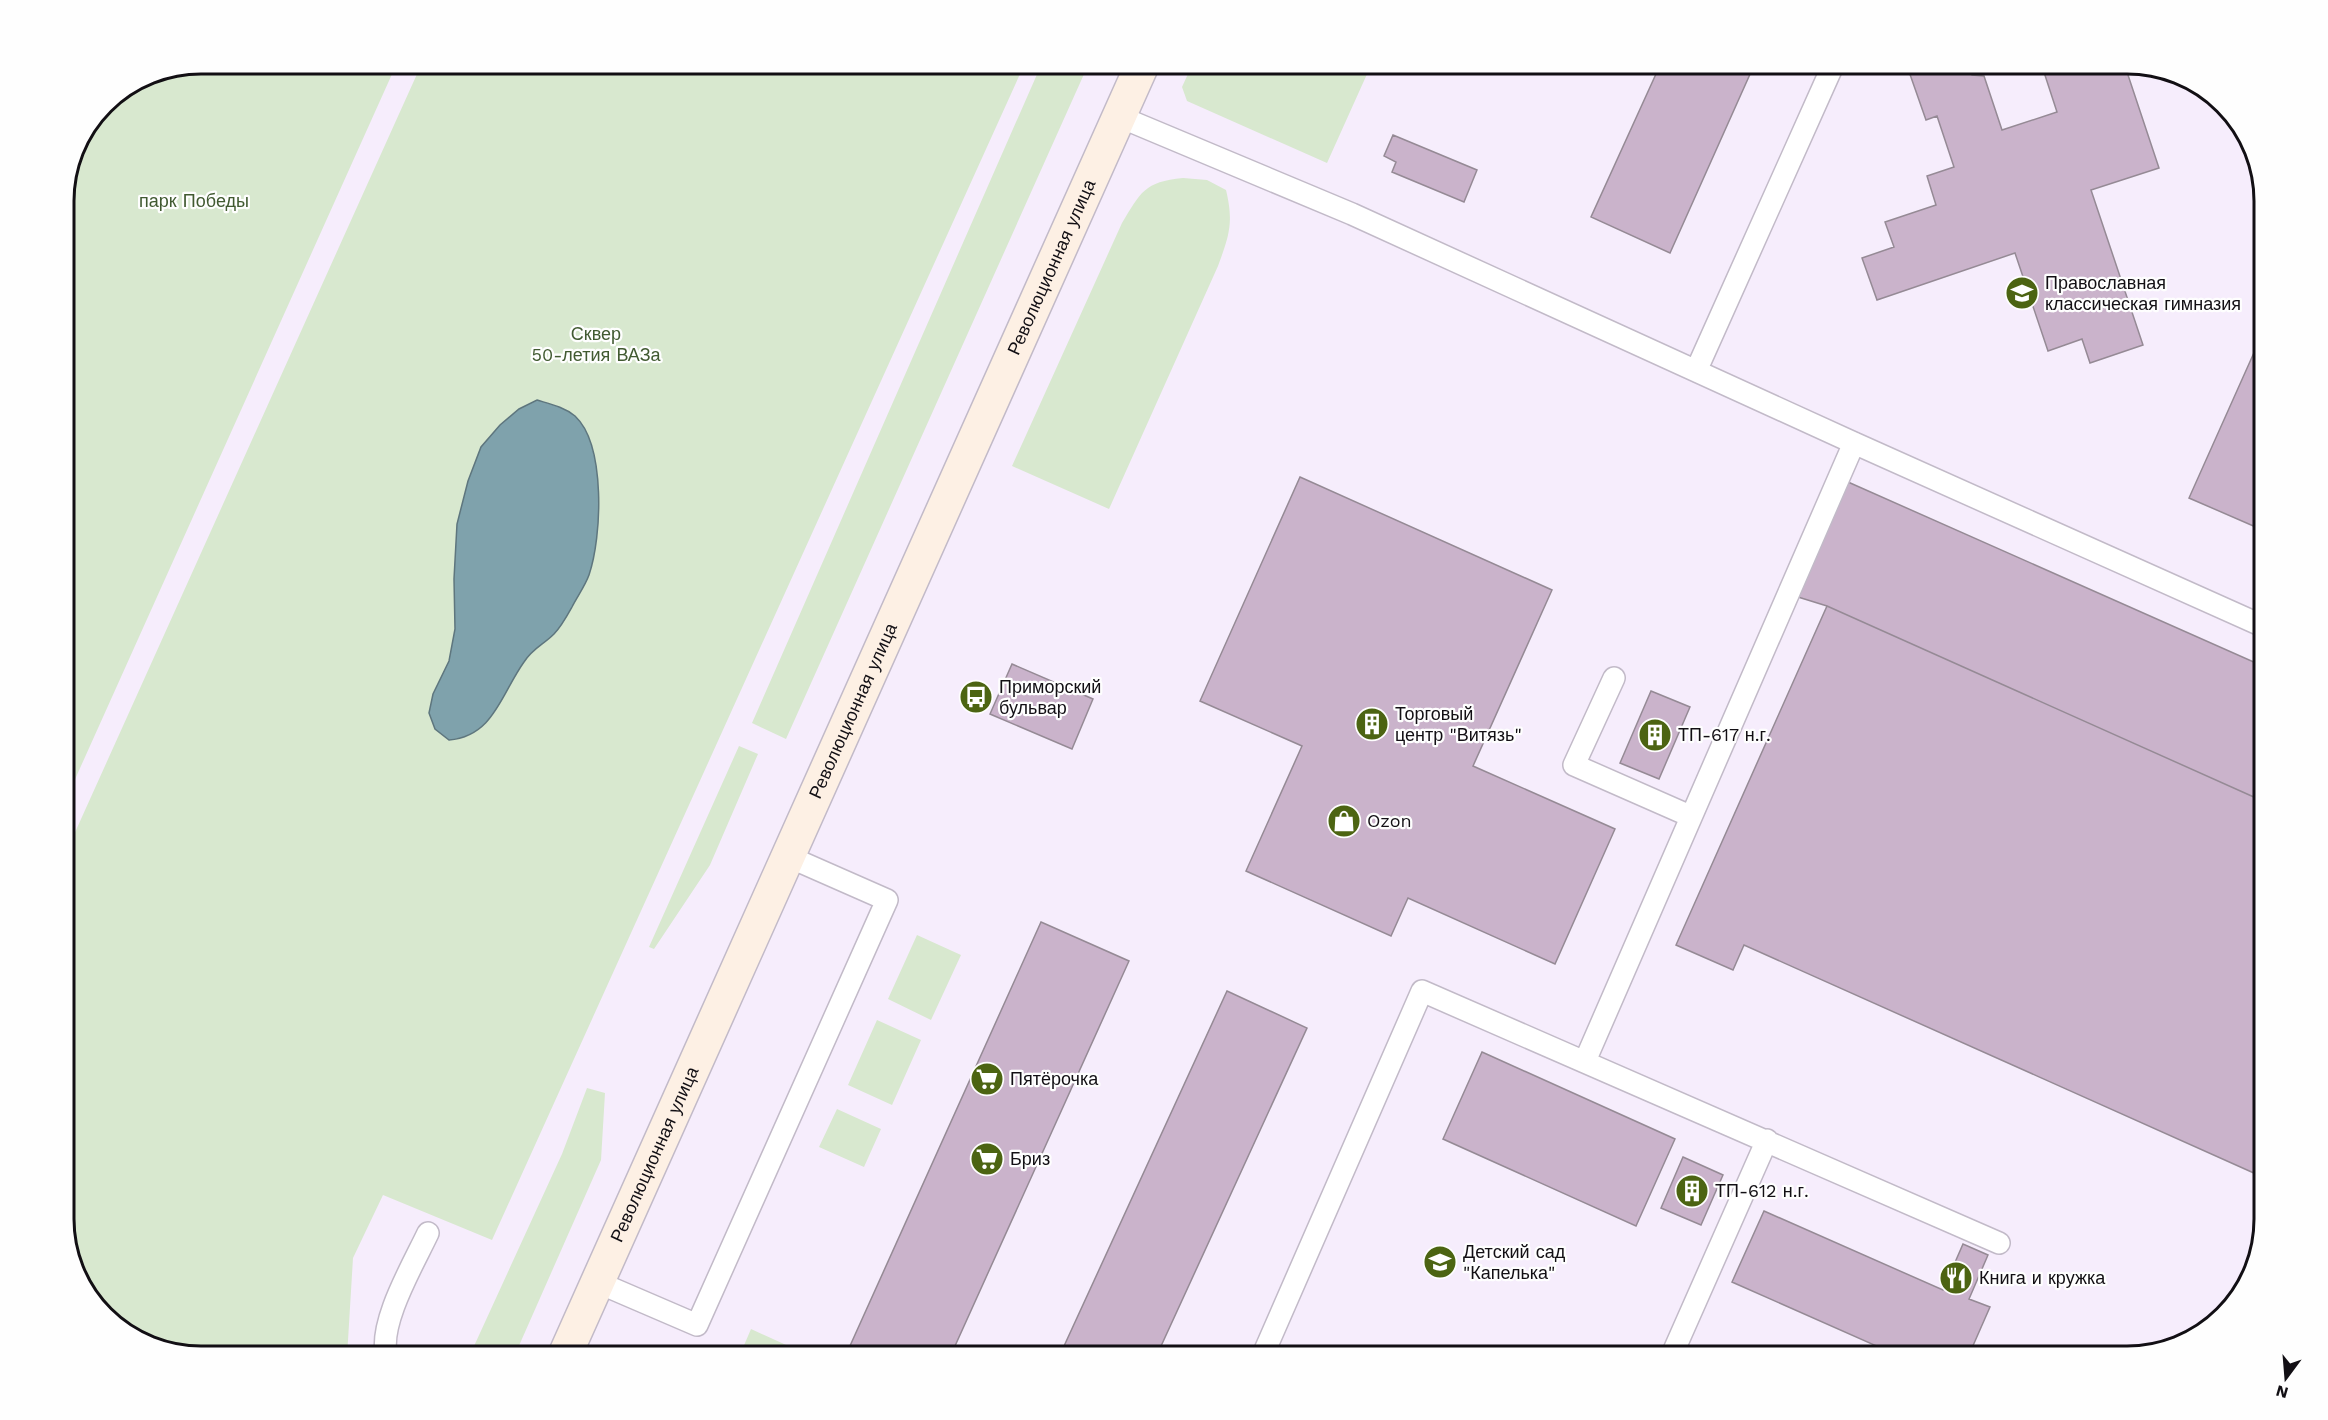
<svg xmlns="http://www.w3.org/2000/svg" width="2328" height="1420" font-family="'Work Sans',sans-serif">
<rect width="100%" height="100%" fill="#f6edfc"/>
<!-- green -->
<path fill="#d8e8cf" d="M201,63H397L63,806V192L74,148L104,103L148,73Z
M422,63H1025L492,1240L383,1195L353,1258L347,1357H201L132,1338L82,1288L63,1228V859Z
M1042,63H1089L786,739L752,723Z
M1193,63H1372L1327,163L1187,101L1182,87Z
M1183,178L1207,180L1226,190C1234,223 1229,236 1218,266L1109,509L1012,466L1122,223C1141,192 1144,182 1183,178Z
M739,746L758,754L710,865L654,949L649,947Z
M917,935L961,955L931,1020L888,999Z
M877,1020L921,1040L892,1105L848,1085Z
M587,1088L605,1093L601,1160L514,1357H469L562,1154Z
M837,1109L881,1129L864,1167L819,1147Z
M751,1329L795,1349L792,1357H739Z"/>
<!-- water -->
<path fill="#7fa2ac" stroke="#5e767e" stroke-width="1.5" d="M537,400C550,404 564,407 575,416C606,445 602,537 589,575C585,586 577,597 572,607C567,616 561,627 554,634C543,645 533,648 524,662C501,694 494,736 449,740L435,729L429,713L433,694L449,661L455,629L454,579L457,524L468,481L481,447L500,425L519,409Z"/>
<!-- building -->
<path fill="#cab3cb" stroke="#958a95" stroke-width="1.5" d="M1661,63H1755L1670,253L1591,217Z
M1906,63H1968L1972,75L1984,76L2002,130L2057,112L2041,63H2124L2159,168L2091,190L2143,345L2090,363L2082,339L2048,351L2015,253L1877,300L1862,258L1894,247L1885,222L1936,205L1927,176L1954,167L1937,116L1926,120Z
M2191,80L2196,82L2203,89L2195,91Z
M1393,135L1477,170L1464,202L1392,172L1396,162L1384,156Z
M2265,328V531L2189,498Z
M1300,477L1552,590L1473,766L1615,829L1555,964L1408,898L1391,936L1246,871L1302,746L1200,701Z
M1848,482L2265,667V802L1827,606L1798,597Z
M1827,606L2265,802V1178L1744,945L1733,970L1676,945Z
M1012,664L1093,699L1072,749L990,714Z
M1651,691L1690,707L1659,779L1620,763Z
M1041,922L1129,961L950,1357H845Z
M1227,991L1307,1028L1156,1357H1059Z
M1482,1052L1675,1139L1636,1226L1443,1139Z
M1683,1157L1723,1175L1701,1225L1661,1208Z
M1764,1211L1943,1290L1963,1244L1988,1255L1969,1299L1990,1307L1968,1357H1885L1888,1351L1732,1282Z"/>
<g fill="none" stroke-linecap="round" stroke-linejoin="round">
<!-- lane casing -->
<g stroke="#c2bac8" stroke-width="24">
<path id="lane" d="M1118,116L1352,214L1854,443L2265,627
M1696,371L1834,63
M1614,678L1574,765L1690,816
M1585,1061L1854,443
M597,1282L697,1325L887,900L787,856
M387,1357C377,1325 414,1263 428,1233
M1262,1357L1422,991L1999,1243
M1671,1357L1767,1140"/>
</g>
<!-- secondary casing -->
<g stroke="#c2bac8" stroke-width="36">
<g id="secondary">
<path id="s1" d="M564,1357L1143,63"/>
</g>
</g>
<!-- lane -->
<use href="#lane" stroke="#fff" stroke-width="21"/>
<!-- secondary -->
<use href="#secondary" stroke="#fdf0e4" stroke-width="33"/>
</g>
<!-- icons -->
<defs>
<g id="school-disc" transform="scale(1.725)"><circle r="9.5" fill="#4c6412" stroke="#fefefe"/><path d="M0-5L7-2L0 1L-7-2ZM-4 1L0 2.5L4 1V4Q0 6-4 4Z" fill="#fff"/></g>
<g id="bus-disc" transform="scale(1.725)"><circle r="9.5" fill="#4c6412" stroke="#fefefe"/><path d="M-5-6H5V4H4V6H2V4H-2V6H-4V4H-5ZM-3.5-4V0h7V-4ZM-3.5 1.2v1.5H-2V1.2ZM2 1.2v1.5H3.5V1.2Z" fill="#fff"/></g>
<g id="building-disc" transform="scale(1.725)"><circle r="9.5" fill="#4c6412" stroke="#fefefe"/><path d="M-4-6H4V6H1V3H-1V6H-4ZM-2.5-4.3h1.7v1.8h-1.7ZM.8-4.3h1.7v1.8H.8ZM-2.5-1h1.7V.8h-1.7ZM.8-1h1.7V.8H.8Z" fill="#fff"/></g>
<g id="shop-disc" transform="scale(1.725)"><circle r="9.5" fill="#4c6412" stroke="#fefefe"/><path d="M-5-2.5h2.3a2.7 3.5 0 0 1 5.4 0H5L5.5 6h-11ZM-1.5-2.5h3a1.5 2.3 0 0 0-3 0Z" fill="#fff"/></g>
<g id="supermarket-disc" transform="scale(1.725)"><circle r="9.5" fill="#4c6412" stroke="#fefefe"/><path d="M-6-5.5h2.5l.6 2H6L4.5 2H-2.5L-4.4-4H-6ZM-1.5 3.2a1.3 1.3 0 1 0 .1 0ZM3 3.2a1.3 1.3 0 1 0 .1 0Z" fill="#fff"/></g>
<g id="restaurant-disc" transform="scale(1.725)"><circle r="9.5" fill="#4c6412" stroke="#fefefe"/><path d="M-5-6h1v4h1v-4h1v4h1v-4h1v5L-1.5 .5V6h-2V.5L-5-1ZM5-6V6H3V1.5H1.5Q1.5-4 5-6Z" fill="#fff"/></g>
</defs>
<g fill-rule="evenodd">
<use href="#school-disc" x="2022" y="293"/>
<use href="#bus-disc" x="976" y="697"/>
<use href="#building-disc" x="1372" y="724"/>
<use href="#building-disc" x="1655" y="735"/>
<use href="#shop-disc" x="1344" y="821"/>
<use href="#supermarket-disc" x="987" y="1079"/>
<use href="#supermarket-disc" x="987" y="1159"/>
<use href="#building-disc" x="1692" y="1191"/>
<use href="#school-disc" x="1440" y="1262"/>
<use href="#restaurant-disc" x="1956" y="1278"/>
</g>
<g text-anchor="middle" stroke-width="4.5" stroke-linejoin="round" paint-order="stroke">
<!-- park labels -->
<g font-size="18" fill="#415a31" stroke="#fefefe">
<text x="194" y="207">парк Победы</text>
<text x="596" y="340">Сквер<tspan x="596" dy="21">50-летия ВАЗа</tspan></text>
</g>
<!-- street labels -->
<g font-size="18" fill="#120f14" stroke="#fefefe">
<text dy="6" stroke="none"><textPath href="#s1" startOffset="1194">Революционная улица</textPath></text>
<text dy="6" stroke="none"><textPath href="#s1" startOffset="708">Революционная улица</textPath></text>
<text dy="6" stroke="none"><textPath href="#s1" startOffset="222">Революционная улица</textPath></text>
</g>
<!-- poi labels -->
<g font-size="18" fill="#120f14" stroke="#fefefe" text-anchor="start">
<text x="2045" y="289">Православная<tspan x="2045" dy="21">классическая гимназия</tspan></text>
<text x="999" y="693">Приморский<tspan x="999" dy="21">бульвар</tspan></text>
<text x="1395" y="720">Торговый<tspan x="1395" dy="21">центр "Витязь"</tspan></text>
<text x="1678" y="741">ТП-617 н.г.</text>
<text x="1367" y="827">Ozon</text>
<text x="1010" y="1085">Пятёрочка</text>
<text x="1010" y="1165">Бриз</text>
<text x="1715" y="1197">ТП-612 н.г.</text>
<text x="1463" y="1258">Детский сад<tspan x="1463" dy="21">"Капелька"</tspan></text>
<text x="1979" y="1284">Книга и кружка</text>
</g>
</g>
<!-- crop -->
<path d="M0 0H2328V1420H0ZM201 74H2127A127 127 0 0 1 2254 201V1219A127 127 0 0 1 2127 1346H201A127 127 0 0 1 74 1219V201A127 127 0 0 1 201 74Z" fill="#fefefe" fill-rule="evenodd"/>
<path fill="none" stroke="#120f14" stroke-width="3" d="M201 74H2127A127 127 0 0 1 2254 201V1219A127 127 0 0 1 2127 1346H201A127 127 0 0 1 74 1219V201A127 127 0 0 1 201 74Z"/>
<!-- north arrow -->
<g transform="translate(2286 1378) rotate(196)" stroke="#fefefe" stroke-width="4.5" paint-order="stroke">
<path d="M0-4.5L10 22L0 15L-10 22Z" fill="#120f14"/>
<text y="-9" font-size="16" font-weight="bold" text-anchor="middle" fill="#120f14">N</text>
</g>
</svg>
